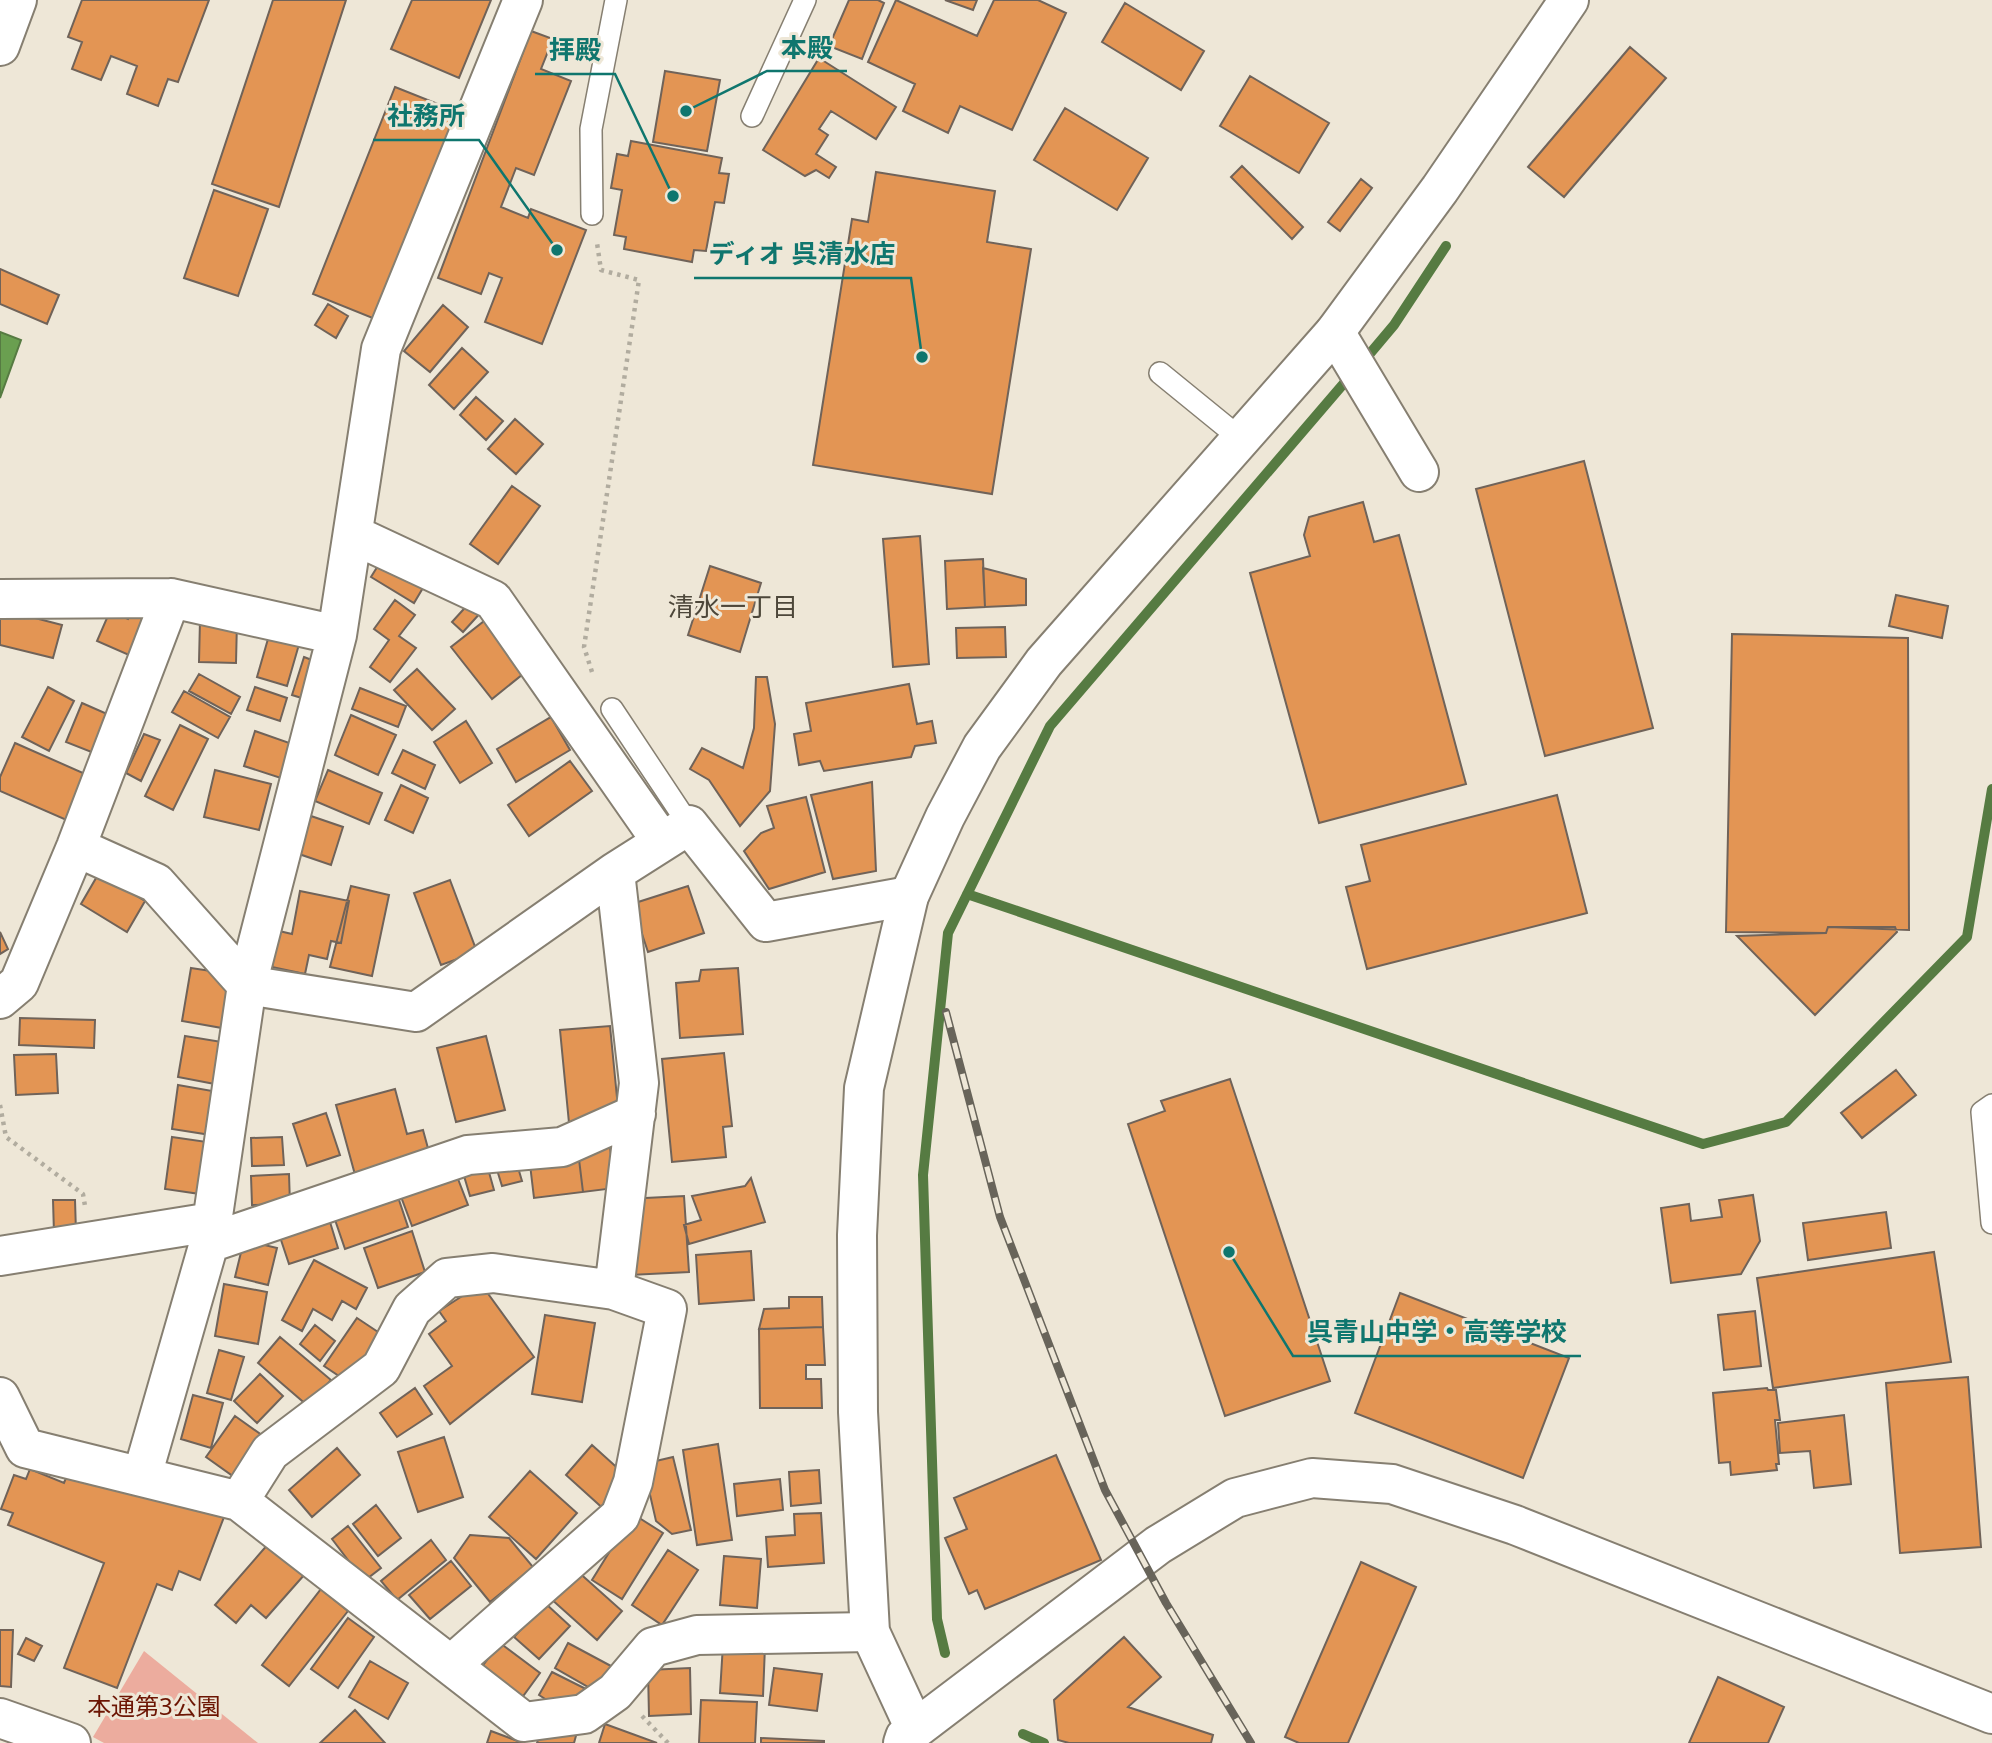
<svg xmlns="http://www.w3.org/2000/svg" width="1992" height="1743" font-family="'Noto Sans','Noto Sans JP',sans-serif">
<rect width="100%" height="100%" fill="#eee7d7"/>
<!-- green -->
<path fill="#ecac9e" d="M144,1651L258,1743H104L93,1737Z"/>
<!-- water -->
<path fill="#6a9f50" stroke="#567b42" stroke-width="2" d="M0,332L21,340L0,398Z"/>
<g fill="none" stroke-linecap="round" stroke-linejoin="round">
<!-- stream -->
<path stroke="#567b42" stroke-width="10" d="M1362,363L1394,325L1446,246
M967,894L1703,1144L1786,1122L1967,937L1992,789
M945,1653L937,1619L923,1175L948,933L1050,726L1351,375
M1023,1734L1044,1743"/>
</g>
<!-- building -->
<path fill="#e39554" stroke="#706359" stroke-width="2" d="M82,0H209L178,82L168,79L158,106L127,94L137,66L111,56L101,80L72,69L82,42L68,37Z
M273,0H346L279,207L212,184Z
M412,0H491L459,78L391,49Z
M849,0H878L884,3L862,59L829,46Z
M896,0L977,36L994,0H1038L1066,13L1012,130L960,106L948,133L903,111L915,84L868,62Z
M945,0H977L973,10Z
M1125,3L1204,51L1181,90L1102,42Z
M531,31L553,39L541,69L571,81L534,175L516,168L501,207L528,218L531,209L586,230L542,344L485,322L502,278L489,273L481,294L438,278Z
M1630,47L1666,78L1564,197L1528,167Z
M819,58L896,107L876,139L831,111L819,129L828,135L816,154L836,167L829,178L816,170L805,176L763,150Z
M665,71L720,80L707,151L653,142Z
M1250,76L1329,123L1299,173L1220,126Z
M395,87L458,112L375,319L313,294Z
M1065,108L1148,158L1117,210L1034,160Z
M631,141L722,158L719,173L729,174L724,203L715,202L706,251L694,250L692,262L624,249L626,237L614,235L622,190L611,188L617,154L628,156Z
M1242,166L1303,227L1292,239L1231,177Z
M876,172L995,191L987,242L1031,249L992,494L813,465L852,219L868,222Z
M1361,179L1372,188L1340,231L1328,222Z
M214,190L268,209L238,296L184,278Z
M0,269L59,295L47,324L0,304Z
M328,304L348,316L336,338L315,325Z
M443,305L468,327L430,372L404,351Z
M462,348L488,372L454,409L429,385Z
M476,397L503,421L486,440L460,415Z
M515,419L543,444L516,474L488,449Z
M1584,461L1653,728L1545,756L1476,489Z
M512,486L540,506L498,564L470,544Z
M1363,502L1374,542L1399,535L1466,784L1319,823L1250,573L1310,556L1304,535L1309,517Z
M920,536L929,664L893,667L883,539Z
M384,556L427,581L414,603L371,577Z
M983,559L985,607L947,609L945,561Z
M710,566L761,583L740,652L688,635Z
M983,568L1026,579V605L985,607Z
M1896,595L1948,606L1942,638L1889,626Z
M395,600L415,615L399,636L416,648L390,682L370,667L389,640L374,629Z
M472,600L483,610L463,632L452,622Z
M136,601L158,610L138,659L97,641L110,611L128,619Z
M0,609L62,625L53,658L0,645Z
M488,618L528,670L492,699L451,647Z
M200,620L237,621L236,663L199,662Z
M1005,627L1006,657L957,658L956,628Z
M270,632L300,641L287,686L257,677Z
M1732,634L1908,638L1909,930L1828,927L1826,933L1726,932Z
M304,657L320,663L308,700L292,695Z
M417,669L455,709L432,730L394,690Z
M199,674L240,697L231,714L189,691Z
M756,677H767L775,724L770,791L740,826L709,780L690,769L702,748L743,768L754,728Z
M909,684L917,724L932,721L936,743L915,746L911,757L824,771L820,761L799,765L794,734L811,731L806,703Z
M48,687L74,701L49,751L22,737Z
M255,687L287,698L280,721L247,710Z
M360,688L406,706L398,727L352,709Z
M184,691L230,717L218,738L172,712Z
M82,703L114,717L99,755L66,742Z
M351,715L396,735L378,775L335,755Z
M551,717L570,750L516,782L497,749Z
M466,721L492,763L460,783L434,742Z
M180,725L208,739L173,810L145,796Z
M255,731L298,746L287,780L244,766Z
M144,734L160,740L141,781L126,773Z
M15,743L92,777L71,822L0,791V777Z
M403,750L435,765L425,789L392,773Z
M570,761L592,791L529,836L508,805Z
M215,770L271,784L259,830L204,817Z
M328,770L382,793L369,824L315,801Z
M872,782L876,871L833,879L811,795Z
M401,785L428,798L413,833L385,820Z
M1557,795L1587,913L1367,969L1346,887L1370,881L1361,845Z
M806,797L825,872L769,889L744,851L761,833L774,828L767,806Z
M311,816L343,827L331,865L299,854Z
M99,873L145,901L127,932L81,904Z
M450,880L477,952L441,965L414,893Z
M351,886L389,895L372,976L330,967Z
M688,886L704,933L648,952L632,904Z
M300,891L349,901L341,943L331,941L327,959L309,955L305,974L272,967L279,931L292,934Z
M1828,927H1895L1897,932L1815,1015L1737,936L1826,933Z
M0,932L8,949L0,954Z
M191,968L231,974L222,1028L182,1021Z
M738,968L743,1034L680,1038L676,983L699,981L701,970Z
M20,1018L95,1020L94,1048L19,1045Z
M610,1026L619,1118L569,1123L560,1030Z
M185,1036L228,1043L220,1085L178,1077Z
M486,1036L505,1110L456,1122L437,1048Z
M724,1053L732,1126L723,1127L726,1157L672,1162L662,1059Z
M56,1054L58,1093L16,1095L14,1055Z
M1896,1070L1916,1095L1862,1138L1841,1113Z
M1230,1079L1330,1381L1225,1416L1128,1124L1165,1111L1161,1101Z
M178,1085L218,1092L211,1135L172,1129Z
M395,1089L407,1134L423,1130L432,1163L357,1182L336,1105Z
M326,1113L340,1155L307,1166L293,1124Z
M172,1137L214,1143L207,1195L165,1189Z
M282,1137L284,1165L252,1166L251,1138Z
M610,1147L615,1188L583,1192L578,1151Z
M578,1151L583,1192L534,1198L529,1156Z
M514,1154L522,1181L502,1186L494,1160Z
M485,1158L494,1190L470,1196L461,1166Z
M453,1166L468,1205L412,1226L397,1186Z
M289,1174L290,1204L252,1205L251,1176Z
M751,1178L765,1222L689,1244L684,1225L701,1220L692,1196L745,1186Z
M394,1185L408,1227L345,1249L331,1208Z
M1753,1195L1760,1241L1741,1274L1671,1283L1661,1208L1689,1204L1691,1221L1722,1217L1719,1200Z
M684,1196L689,1272L630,1275L626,1199Z
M53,1200H75L76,1232L54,1233Z
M326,1209L338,1248L289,1264L276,1225Z
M1886,1212L1891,1248L1808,1260L1803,1223Z
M412,1231L425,1272L378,1288L364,1248Z
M244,1240L277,1248L268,1285L235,1277Z
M751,1251L754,1300L699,1304L696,1255Z
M1934,1252L1951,1362L1773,1388L1757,1278Z
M314,1260L367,1288L356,1309L342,1301L332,1320L313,1309L302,1331L282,1320Z
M224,1284L267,1292L258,1344L215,1336Z
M481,1284L534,1357L450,1424L424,1386L452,1366L429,1334L446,1321L439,1311Z
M1400,1293L1569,1358L1523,1478L1355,1413Z
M789,1297H822L823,1327L759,1329L764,1309L789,1308Z
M1755,1311L1761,1366L1724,1370L1718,1315Z
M545,1315L595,1323L582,1402L532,1394Z
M357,1318L384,1336L351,1384L324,1366Z
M315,1325L335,1341L320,1361L300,1344Z
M823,1327L825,1365H806V1379H821L822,1408H760L759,1329Z
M280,1337L331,1380L308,1406L258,1363Z
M219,1350L244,1357L231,1400L207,1393Z
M260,1374L283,1396L257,1423L234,1401Z
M1968,1377L1981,1547L1900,1553L1886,1383Z
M415,1388L432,1414L397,1437L380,1413Z
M1767,1388L1768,1390H1776L1780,1420H1775L1779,1464H1776L1777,1470L1731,1475L1730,1462L1719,1463L1713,1393Z
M193,1395L223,1403L211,1448L181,1439Z
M1844,1415L1851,1484L1814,1488L1810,1451L1780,1453L1778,1423Z
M235,1416L266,1438L237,1479L206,1457Z
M444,1437L463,1497L418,1512L398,1452Z
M718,1444L732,1540L697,1545L683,1450Z
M592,1445L633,1482L607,1512L566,1475Z
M337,1448L360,1475L312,1517L289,1490Z
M1056,1455L1101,1560L985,1609L977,1590L969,1594L945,1538L967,1529L954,1498Z
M673,1457L691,1530L672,1534L656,1521L643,1464Z
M71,1466L138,1483L224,1517L200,1580L179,1571L172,1590L157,1584L117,1688L64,1668L104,1563L8,1525L13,1513L1,1509L14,1475L26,1479L30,1469L64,1483Z
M819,1470L821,1503L791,1506L789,1472Z
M530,1471L577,1513L536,1559L489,1517Z
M780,1479L783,1510L737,1516L734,1484Z
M376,1505L401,1538L378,1556L353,1524Z
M821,1513L824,1563L768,1567L766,1537L795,1535L794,1514Z
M633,1514L663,1533L622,1599L592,1580Z
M348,1526L381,1568L364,1581L332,1539Z
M470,1535L509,1538L533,1567L490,1602L454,1558Z
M431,1540L446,1560L397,1600L381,1581Z
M269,1543L305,1574L266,1618L251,1605L236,1623L215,1605Z
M668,1550L698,1570L662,1625L632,1605Z
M724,1556L761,1559L757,1608L720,1605Z
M451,1561L471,1586L430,1619L409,1595Z
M1361,1562L1416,1587L1348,1743H1299L1285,1737Z
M575,1569L622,1611L597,1640L550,1598Z
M321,1589L348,1611L289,1686L262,1665Z
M545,1603L570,1626L539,1659L514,1637Z
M348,1618L374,1637L338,1688L311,1669Z
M0,1630H13L11,1687L0,1686Z
M1124,1637L1161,1677L1128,1707L1213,1735L1211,1743H1069L1058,1740L1054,1700Z
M26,1638L42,1646L34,1661L18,1654Z
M500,1643L540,1673L521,1699L481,1668Z
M568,1643L611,1666L597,1692L555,1668Z
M723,1644L765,1646L763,1696L720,1693Z
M370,1661L408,1683L388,1719L349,1697Z
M690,1668L691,1714L649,1716L648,1670Z
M774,1668L822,1674L817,1711L769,1705Z
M552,1672L590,1691L576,1703L553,1704L539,1695Z
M1718,1677L1784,1707L1768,1743H1689Z
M701,1700L757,1702L755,1743H699Z
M355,1710L385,1743H320Z
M605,1724L657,1743H599Z
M491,1731L523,1743H487Z
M577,1732L574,1743H537L539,1737Z
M761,1738L824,1741V1743H761Z"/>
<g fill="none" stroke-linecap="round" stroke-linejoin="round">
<!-- lane casing -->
<g stroke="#867f71" stroke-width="24">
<path id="lane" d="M752,116L805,0
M592,214L591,129L616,0
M1160,373L1241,439
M612,709L689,825
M1992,1105L1982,1112L1992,1223"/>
</g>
<!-- street casing -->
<g stroke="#867f71" stroke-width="42">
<path id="street" d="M0,46L17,0
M1335,332L1419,472
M354,535L493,600L662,842
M0,599L171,598L337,635
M76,847L156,883L247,985L416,1012L615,872L689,825L766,922L909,896
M0,999L19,983L76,847L171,598
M209,1243L468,1155L562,1147L636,1114
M0,1256L212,1222
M614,1290L639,1083L615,872
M0,1397L25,1448L239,1501L524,1722L584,1714L615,1692L653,1647L697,1635L870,1632
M142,1476L209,1243L247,985L337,635L381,349L523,0
M239,1501L270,1452L381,1368L412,1309L447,1278L493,1273L614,1290L667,1309L633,1482L620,1516L452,1664
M0,1718L71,1743"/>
</g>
<!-- secondary casing -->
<g stroke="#867f71" stroke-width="42">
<path id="secondary" d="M915,1729L870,1632L858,1412L857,1235L864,1088L909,896L945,817L982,747L1044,662L1335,332L1440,189L1569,0
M903,1743L905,1737L1158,1545L1235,1498L1312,1478L1392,1484L1515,1525L1992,1714"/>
</g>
<!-- path -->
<path stroke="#b1ac9f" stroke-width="4.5" stroke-dasharray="3.5 5" stroke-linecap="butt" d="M592,672L584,647L639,280L601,270L597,243
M0,1105L6,1137L83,1194L85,1206
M642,1716L668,1743"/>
<!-- lane -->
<use href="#lane" stroke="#fff" stroke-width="21"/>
<!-- street -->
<use href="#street" stroke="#fff" stroke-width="38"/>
<!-- secondary -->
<use href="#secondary" stroke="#fff" stroke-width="38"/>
<!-- rail casing -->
<g stroke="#68645a" stroke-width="8">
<path id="rail" d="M946,1012L1000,1217L1105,1490L1166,1603L1251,1743"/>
</g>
<!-- rail -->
<use href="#rail" stroke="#eee7d7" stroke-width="5" stroke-dasharray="16" stroke-linecap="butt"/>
</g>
<g text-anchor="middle" stroke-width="6" stroke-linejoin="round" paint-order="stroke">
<!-- park labels -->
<g font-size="24" fill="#6c1503" stroke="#eee7d7">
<text x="154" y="1715">本通第3公園</text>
</g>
<!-- neighbourhood labels -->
<g font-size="26" fill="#4d473a" stroke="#eee7d7">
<text x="733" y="616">清水一丁目</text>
</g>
</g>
<!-- callouts -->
<path fill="none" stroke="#0f766e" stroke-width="2.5" d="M686 111L767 71H847M673 196L615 74H535M557 250L479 140H373M922 357L911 278H694M1229 1252L1293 1356H1581"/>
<g fill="#0f766e" stroke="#eee7d7" stroke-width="2.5">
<circle cx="686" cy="111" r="7"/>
<circle cx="673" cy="196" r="7"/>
<circle cx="557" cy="250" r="7"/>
<circle cx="922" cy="357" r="7"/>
<circle cx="1229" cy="1252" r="7"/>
</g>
<g font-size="26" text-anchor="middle" font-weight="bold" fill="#0f766e" stroke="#eee7d7" stroke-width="6" stroke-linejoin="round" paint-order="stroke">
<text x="807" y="57">本殿</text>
<text x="575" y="59">拝殿</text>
<text x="426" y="125">社務所</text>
<text x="802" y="263">ディオ 呉清水店</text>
<text x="1437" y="1341">呉青山中学・高等学校</text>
</g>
</svg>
